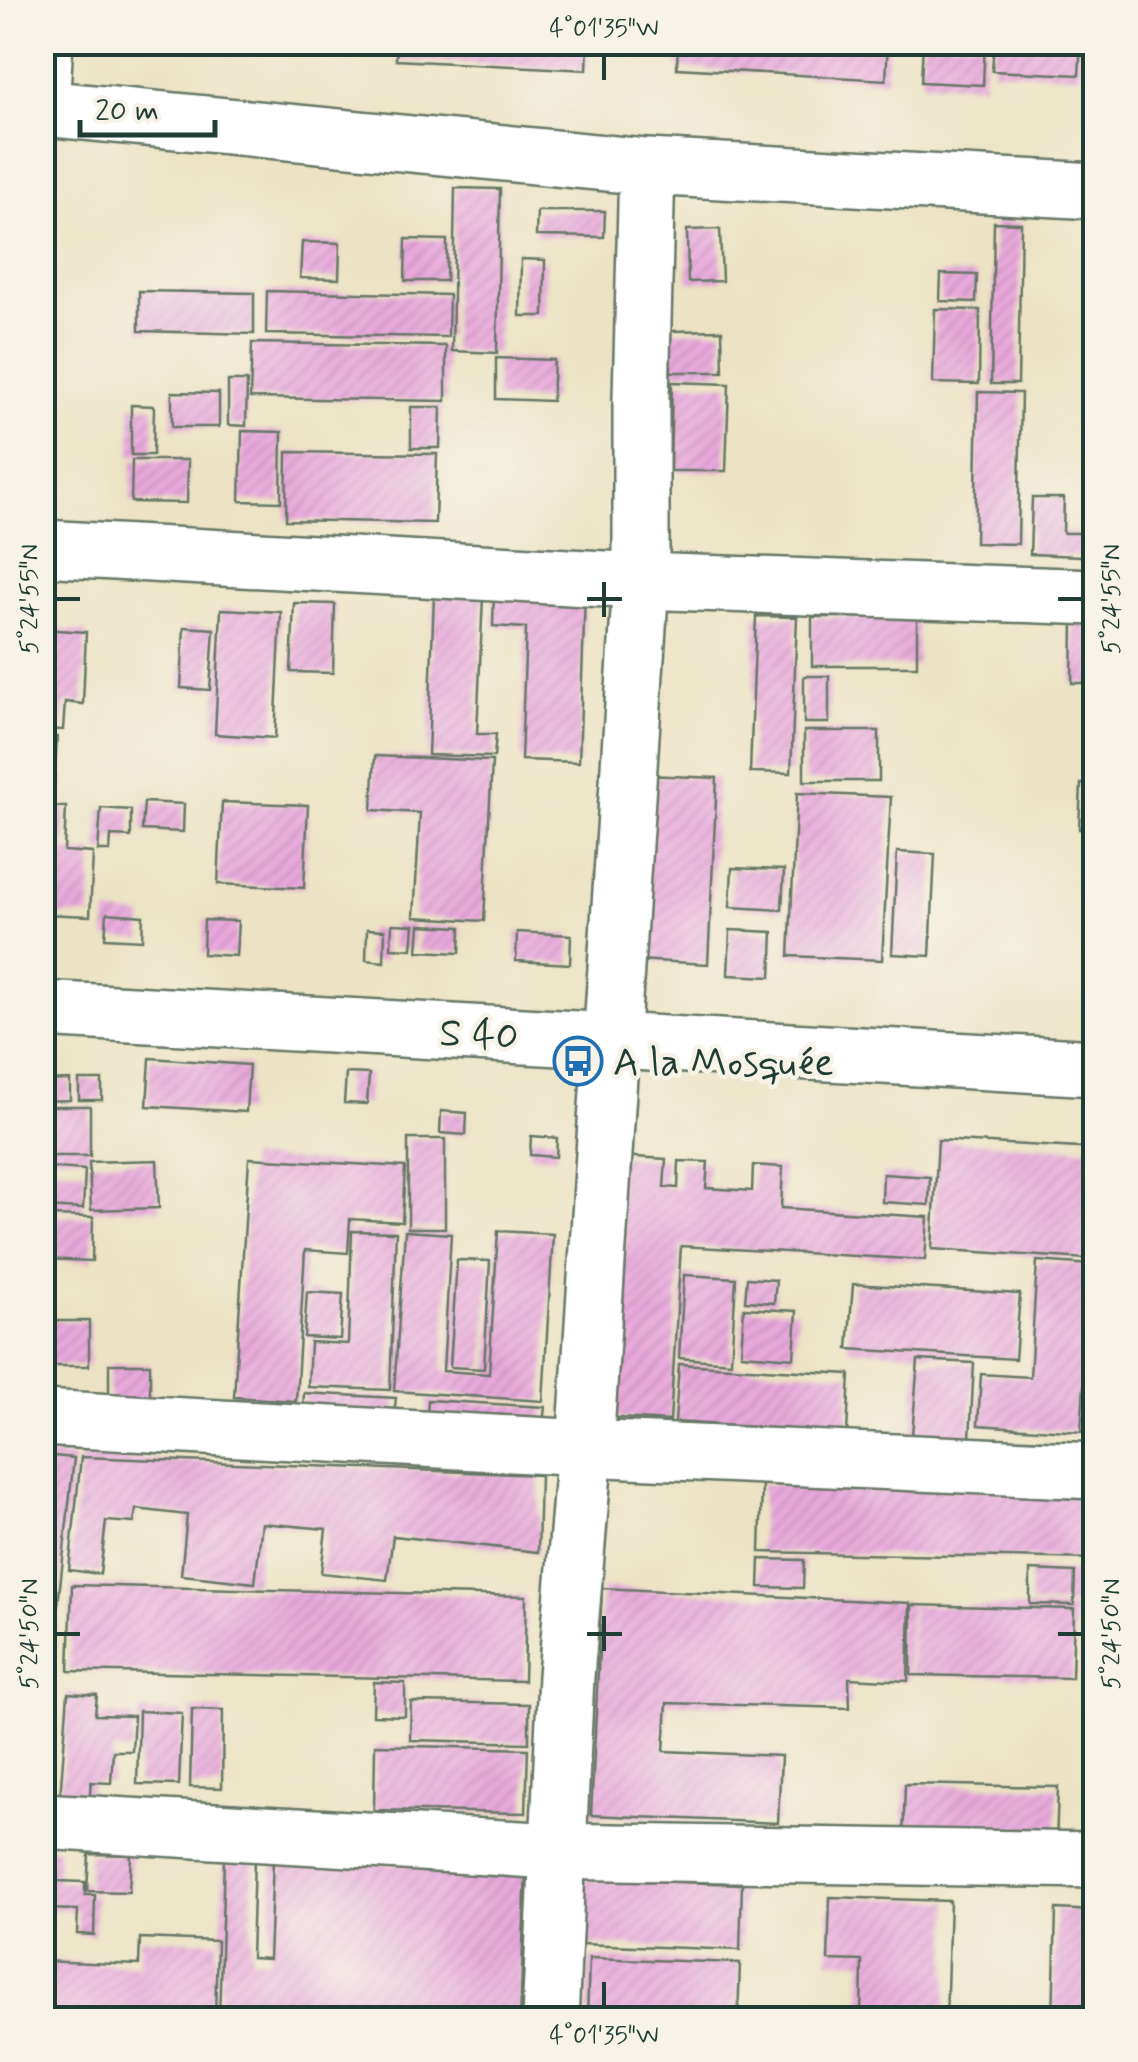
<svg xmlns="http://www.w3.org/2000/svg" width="1138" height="2062" font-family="Mynerve,sans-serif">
<defs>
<pattern id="building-hatch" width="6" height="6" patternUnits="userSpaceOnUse" patternTransform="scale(2.5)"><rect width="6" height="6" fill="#e9a9dc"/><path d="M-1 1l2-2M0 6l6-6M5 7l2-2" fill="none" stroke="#c792bd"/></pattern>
</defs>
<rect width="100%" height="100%" fill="#f7f3e8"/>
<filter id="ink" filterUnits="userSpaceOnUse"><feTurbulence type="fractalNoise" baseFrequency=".01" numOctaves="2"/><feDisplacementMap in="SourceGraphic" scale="20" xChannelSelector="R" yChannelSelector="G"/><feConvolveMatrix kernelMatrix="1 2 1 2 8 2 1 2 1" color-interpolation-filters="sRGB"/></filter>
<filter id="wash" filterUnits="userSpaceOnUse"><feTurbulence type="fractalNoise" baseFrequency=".0048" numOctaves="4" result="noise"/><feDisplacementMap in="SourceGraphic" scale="40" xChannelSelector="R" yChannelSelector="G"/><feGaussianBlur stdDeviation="2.25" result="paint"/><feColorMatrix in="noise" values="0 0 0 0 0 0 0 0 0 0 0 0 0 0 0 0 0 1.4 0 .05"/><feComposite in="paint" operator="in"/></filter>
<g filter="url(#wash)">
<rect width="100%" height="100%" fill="#ebe3c3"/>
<g id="blocks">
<!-- building -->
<path fill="url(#building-hatch)" d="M397,42H588L587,70L396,60Z
M678,42H888L886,80L677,68Z
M923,42H985L983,85L921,82Z
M994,42H1081L1079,75L992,71Z
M455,188L500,189L497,353L452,351Z
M537,211H605L604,237L536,236Z
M994,222L1021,223L1018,384H991Z
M720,229L722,281L688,282L687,230Z
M406,239L447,240L446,281H405Z
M302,242L340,243L339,279L300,278Z
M521,259L545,260L544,316H520Z
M941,274L977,275L976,302L940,301Z
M139,291L254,293V334L139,331Z
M267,291L449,295L448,337L266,334Z
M935,309L980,310L979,384L933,383Z
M722,330L723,372H671L670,331Z
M252,343L446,346V401L250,398Z
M496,358L554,360L552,401L496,399Z
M228,381H247L246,426L228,425Z
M672,382L729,384L726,471H670Z
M172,392L219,393V427H172Z
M978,392L1021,393L1018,544L975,543Z
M1087,393H1096V539H1084Z
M131,405L154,406L153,455H131Z
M411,407H441L440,448H411Z
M242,431L282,432L281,502L240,501Z
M287,452L437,454L435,523L286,520Z
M132,460H188L187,503L131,502Z
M1032,498H1064L1063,533H1081V556L1030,554Z
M494,591L585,594L579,762L521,760L526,628L493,626Z
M434,594L483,596L477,734H496L494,757L428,755Z
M294,603L335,604L333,673L291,672Z
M221,609L281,612L275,738L215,734Z
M756,616L797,617L791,773L750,772Z
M812,617H917V666H812Z
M1073,622H1096V683H1072Z
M184,627L214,629L210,690L181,688Z
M42,629L86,632L83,704L65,702L63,730L42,729Z
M804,676H829V723H804Z
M804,731H879V781H804Z
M42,736L57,737L54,790L42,789Z
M375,756L492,761L484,921L414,917L420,813L372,810Z
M645,775L717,778L708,964L636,960Z
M1081,784H1096V830L1079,829Z
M797,793L891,797L882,960L789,956Z
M144,802L184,804L183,832L142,830Z
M222,802L308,805L304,888L218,884Z
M42,806L66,807L64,851L93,853L90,916L42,914Z
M101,808L131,810V837L111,836L110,851H98Z
M897,852L935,854L930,956L892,954Z
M732,868L784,870L782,910L730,907Z
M107,913L143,916L142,940L105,938Z
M204,920L238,921L236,956L203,954Z
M392,924L414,925L412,949L391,948Z
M420,925L461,927L460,953L418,951Z
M367,929L385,930L384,962L366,960Z
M730,930L773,932L771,977L728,975Z
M517,932L571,935L570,964L516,961Z
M150,1058L249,1065L246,1112L147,1106Z
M346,1073L369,1074L367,1104L344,1103Z
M70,1080V1100L42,1101V1081Z
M79,1080H102V1100H79Z
M42,1106H90V1156H42Z
M441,1111L467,1113L466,1135L440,1133Z
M531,1136L557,1138L556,1157L530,1155Z
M408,1139H445V1228H408Z
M938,1140L1095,1149L1087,1259L932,1249Z
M619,1156L666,1159L664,1187L678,1188L679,1161L708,1162L706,1188L752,1191L753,1165L783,1167L781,1208L928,1217L925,1260L681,1246L670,1421L602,1417Z
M249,1158L405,1167L402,1222L350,1219L348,1253L305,1250L296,1401L234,1397Z
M157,1160L159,1208L91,1210L89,1162Z
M42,1167L85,1170L83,1209L42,1207Z
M883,1174L930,1177L929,1205L882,1202Z
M42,1216L93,1217L92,1261L42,1259Z
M352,1231L396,1232L390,1390L308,1387L310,1342L348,1344Z
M405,1231L451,1234L443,1371L489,1374L498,1231L553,1234L543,1401L394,1391Z
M457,1260L490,1261L484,1369L450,1367Z
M1037,1261L1092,1265L1081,1432L978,1425L981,1374L1030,1377Z
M684,1275L736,1278L731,1362L679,1358Z
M747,1278L776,1280L774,1303L745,1301Z
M853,1284L1020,1294L1015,1359L848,1349Z
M307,1292L343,1294L340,1339L304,1337Z
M744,1308L797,1311L794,1358L741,1354Z
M42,1321H89V1366H42Z
M918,1360L974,1363L970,1439L912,1435Z
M109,1364H150V1408H109Z
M679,1364L850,1374L847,1433L675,1422Z
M304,1393L396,1398L394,1415L303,1409Z
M428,1400L545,1407L543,1424L427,1416Z
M42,1455L74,1458L45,1724L42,1723Z
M81,1457L540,1475L538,1552L393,1536L387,1580L321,1573L326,1529L262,1523L255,1583L181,1575L187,1515L136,1509L134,1523L106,1521L100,1574L69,1570Z
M762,1484L1096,1491L1095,1559L760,1552Z
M760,1559L804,1560L803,1588L759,1587Z
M1030,1570L1075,1572L1074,1605L1030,1604Z
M72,1585L526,1596L524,1681L69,1671Z
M602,1588L910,1603L908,1681L849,1678L850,1708L667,1703L664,1751L781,1756L778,1823L591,1815Z
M912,1605L1074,1609L1072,1678L911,1675Z
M374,1682L405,1683V1716L373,1715Z
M68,1693L97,1695L95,1715L134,1716L132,1751H113L111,1783L91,1782L89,1801L60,1799Z
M411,1702L529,1704V1743L410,1740Z
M192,1709L223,1710L222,1788L190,1787Z
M139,1711L182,1713L179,1785L137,1784Z
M375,1745L528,1749L526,1813L374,1810Z
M905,1784L1058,1787L1056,1846L903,1842Z
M42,1847L58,1848L57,1881L85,1882V1895H95L94,1935L77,1934L78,1910L42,1909Z
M89,1854L131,1855L129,1892L87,1891Z
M224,1858L254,1859L251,1958L269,1959L273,1860L526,1869L520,2020H219Z
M583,1879L742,1884L740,1950L581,1944Z
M830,1897L950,1901L946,2020H861L862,1961L828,1960Z
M1056,1909L1095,1911L1091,2020H1053Z
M140,1938L217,1941L215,2020H48V2016H42V1961L139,1965Z
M589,1958L740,1963L738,2020H587Z"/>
</g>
</g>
<g filter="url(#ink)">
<use href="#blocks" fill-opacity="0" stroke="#676" stroke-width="2.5"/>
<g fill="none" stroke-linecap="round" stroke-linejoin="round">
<!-- minor casing -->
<g stroke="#676" stroke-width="60">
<path id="minor" d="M42,90L45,42
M42,108L647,167L1096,191
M42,548L641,581L1096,597
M42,1009L1096,1068
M42,1418L585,1448L1096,1471
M42,1821L555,1851L1096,1860
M550,2020L566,1676L585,1448L641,581V398L647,167"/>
</g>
<!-- minor -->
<use href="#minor" stroke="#fff" stroke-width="55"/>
</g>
</g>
<!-- ticks -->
<path fill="none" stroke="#1f3d34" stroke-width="4" d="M604,55V80M604,582V617M55,599H80M587,599H622M1058,599H1083M604,1616V1651M55,1634H80M587,1634H622M1058,1634H1083M604,1982V2007"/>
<!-- icons -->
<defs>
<g id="bus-ring" transform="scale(2.5)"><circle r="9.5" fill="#f7f3e8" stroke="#1f6fb2" stroke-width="1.5"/><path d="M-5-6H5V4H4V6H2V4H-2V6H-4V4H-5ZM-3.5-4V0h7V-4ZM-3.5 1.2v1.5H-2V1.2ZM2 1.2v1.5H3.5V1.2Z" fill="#1f6fb2"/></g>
</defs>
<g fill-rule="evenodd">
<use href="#bus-ring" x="578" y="1061"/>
</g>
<g text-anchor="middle" stroke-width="9" stroke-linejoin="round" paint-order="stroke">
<!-- street labels -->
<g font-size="40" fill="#1f3d34" stroke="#f7f3e8">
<text transform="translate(479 1033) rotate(3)" y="14">S 40</text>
</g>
<!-- poi labels -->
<g font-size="40" fill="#1f3d34" stroke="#f7f3e8" text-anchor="start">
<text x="613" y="1075">A la Mosquée</text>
</g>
</g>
<!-- margin -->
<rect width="1138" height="2062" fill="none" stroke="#f7f3e8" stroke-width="110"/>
<!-- scale -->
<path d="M80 120v15h135v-15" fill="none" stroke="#1f3d34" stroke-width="5"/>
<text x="95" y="120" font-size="30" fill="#1f3d34" stroke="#f7f3e8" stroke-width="8" paint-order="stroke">20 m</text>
<rect x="55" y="55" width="1028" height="1952" fill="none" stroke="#1f3d34" stroke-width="4"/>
<g font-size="25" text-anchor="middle" fill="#1f3d34">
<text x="604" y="36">4°01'35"W</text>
<text transform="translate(28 599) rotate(-90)" y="9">5°24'55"N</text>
<text transform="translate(1110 599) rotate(-90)" y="9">5°24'55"N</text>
<text transform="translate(28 1634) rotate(-90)" y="9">5°24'50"N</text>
<text transform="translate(1110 1634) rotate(-90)" y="9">5°24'50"N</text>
<text x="604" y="2043">4°01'35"W</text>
</g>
</svg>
